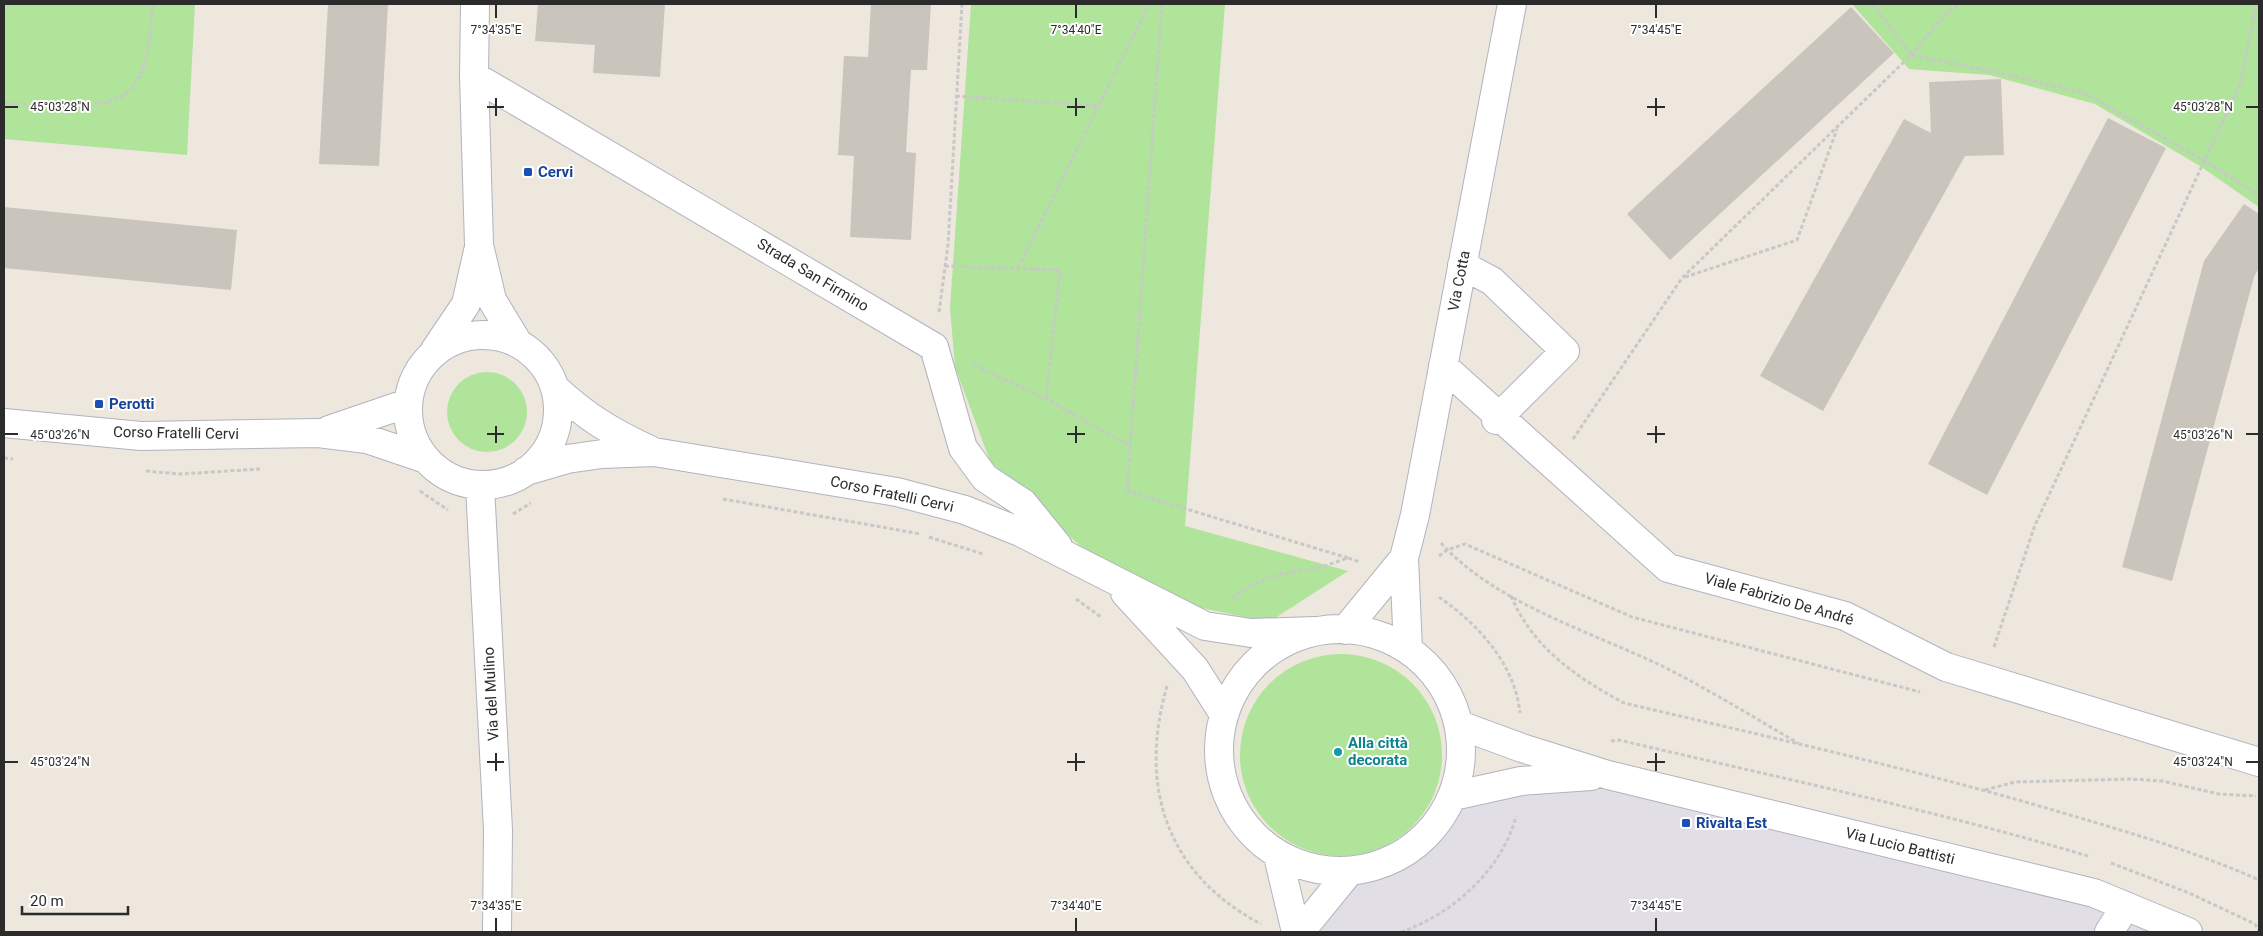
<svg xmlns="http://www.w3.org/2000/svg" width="2263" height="936" font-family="Roboto,sans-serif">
<rect width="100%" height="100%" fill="#ede7de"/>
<!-- industrial -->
<path fill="#e1dee6" d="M1608,775L2188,932H1300L1349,872L1379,866L1408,852L1434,828L1453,796Z"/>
<!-- green -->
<path fill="#afe49a" d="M4,4H195L187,155L4,139Z
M971,4H1225L1185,526L1348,571L1269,622L1187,605L1079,545L990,461L955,367L950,308Z
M1852,4H2259V207L2200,166L2095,104L1989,75L1909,69Z
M447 412a40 40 0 1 1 80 0a40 40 0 1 1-80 0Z
M1240 755a101 101 0 1 1 202 0a101 101 0 1 1-202 0Z"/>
<!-- building -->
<path fill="#c9c5bc" d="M328,4H388L379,166L319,164Z
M538,4H665L660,77L593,73L595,45L535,41Z
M871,4H931L927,70H911L906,152L916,153L911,240L850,237L854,156L838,155L844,56L868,57Z
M1851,7L1894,53L1670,260L1627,214Z
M2001,79L2004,155L1965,156L1823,411L1760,376L1904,119L1931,133L1929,82Z
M2108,118L2166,148L1987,495L1928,464Z
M2244,204L2259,214V268L2254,277L2172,581L2122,567L2204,261Z
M4,207L237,230L231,290L4,268Z"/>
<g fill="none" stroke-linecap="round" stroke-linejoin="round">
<!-- minor casing -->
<g stroke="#b1b3bf" stroke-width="30">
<path id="minor" d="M475,4L474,76L479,245L492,300L518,343
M474,76L934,347L963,448L985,478L1023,503L1058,546
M1462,265L1492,281L1565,351L1496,420
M408 410a75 75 0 1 1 150 0a75 75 0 1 1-150 0Z
M435,350L466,304L478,251
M1443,366L1668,568L1845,616L1946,667L2259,762
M556,389C588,418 611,432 650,450
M4,423L141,436L318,433L367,439L426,459
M329,430L408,403
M526,471L567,459L602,454L654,452L897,492L965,510L1020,532L1205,626L1251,633L1315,631
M480,486L498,830L497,932
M1125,593L1195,669L1223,713
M1219 750a121 121 0 1 1 242 0a121 121 0 1 1-242 0Z
M1345,630L1404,558
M1408,650L1404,558L1415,515L1512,4
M1462,726L1522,748L1608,775L2094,893L2188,932
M1453,796L1521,781L1591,776
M1278,856L1296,932
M1300,932L1349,872
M2109,932L2126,906"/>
</g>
<!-- path -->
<path stroke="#c8c8c8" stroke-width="3" stroke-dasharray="4 2.5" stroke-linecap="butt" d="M1162,4L1127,491L1348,558
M1873,4L1911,55L2014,76L2084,93L2205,161L2259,195
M956,96L1099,106
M4,103C35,105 109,114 131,89C150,66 150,32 153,4
M945,266L1060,270L1046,399
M1018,268L1149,4
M1685,277L1797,240L1837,129
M939,312L948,245L962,4
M974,365L1046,399L1130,446
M1573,439L1682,278L1911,55L1943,17L1959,4
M4,458L13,459
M146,471L180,474L260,469
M420,491L448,510
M723,499L921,534
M513,514L531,503
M929,537L983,554
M1441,543C1495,603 1589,631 1662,666C1708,689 1753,717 1798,743
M1439,556L1447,550L1465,544L1632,617L1920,692
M1511,596C1533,648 1576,677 1624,703C1773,738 1923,771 2070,815C2134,834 2199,853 2259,880
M1439,597C1478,624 1515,664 1520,713
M1233,598L1248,587L1280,574L1321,567L1348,558L1360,562
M1076,599L1101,617
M1994,647L2035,525L2241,82L2256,4
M1167,686C1138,786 1166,874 1261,924
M1611,741L1619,740C1776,777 1934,810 2088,856
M1985,790L2015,782L2131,779L2162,781L2219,794L2256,796
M2111,863L2189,893L2255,924L2259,931
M1401,932C1453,914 1502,870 1516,816"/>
<!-- minor -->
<use href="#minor" stroke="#fff" stroke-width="28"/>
</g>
<!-- ticks -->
<path fill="none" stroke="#2b2b2b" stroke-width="2" d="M496,5V18M1076,5V18M1656,5V18M496,98V116M1076,98V116M1656,98V116M5,107H18M487,107H504M1067,107H1085M1647,107H1665M2246,107H2258M496,426V443M1076,426V443M1656,426V443M5,434H18M487,434H504M1067,434H1085M1647,434H1665M2246,434H2258M496,753V771M1076,753V771M1656,753V771M5,762H18M487,762H504M1067,762H1085M1647,762H1665M2246,762H2258M496,918V931M1076,918V931M1656,918V931"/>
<!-- markers -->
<g fill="#1a4fb4" stroke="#fff" stroke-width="2">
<rect x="523" y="167" width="10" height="10" rx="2.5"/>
<rect x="94" y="399" width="10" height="10" rx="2.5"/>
<rect x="1681" y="818" width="10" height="10" rx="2.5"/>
</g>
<circle fill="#0f9aa8" stroke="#fff" stroke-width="2" cx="1338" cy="752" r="5"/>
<g text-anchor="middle" stroke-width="4" stroke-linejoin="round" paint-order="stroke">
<!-- transit labels -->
<g font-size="15" font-weight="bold" fill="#164399" stroke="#fff" text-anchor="start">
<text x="538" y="177">Cervi</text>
<text x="109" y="409">Perotti</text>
<text x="1696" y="828">Rivalta Est</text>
</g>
<!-- street labels -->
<g font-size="15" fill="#2b2b2b" stroke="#fff">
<text transform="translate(813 275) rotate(31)" y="5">Strada San Firmino</text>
<text transform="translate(1459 281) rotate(-79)" y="5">Via Cotta</text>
<text transform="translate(176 433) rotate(1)" y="5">Corso Fratelli Cervi</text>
<text transform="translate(892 494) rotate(12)" y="5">Corso Fratelli Cervi</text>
<text transform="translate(1779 599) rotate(16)" y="5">Viale Fabrizio De André</text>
<text transform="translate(491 694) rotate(-93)" y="5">Via del Mulino</text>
<text transform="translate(1900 846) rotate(14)" y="5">Via Lucio Battisti</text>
</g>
<!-- culture labels -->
<g font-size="15" font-weight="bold" fill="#0d838f" stroke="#fff" text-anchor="start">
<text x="1348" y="748">Alla città<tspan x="1348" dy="17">decorata</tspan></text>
</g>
</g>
<g font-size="12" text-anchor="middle" fill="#2b2b2b" stroke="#fff" stroke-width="4" stroke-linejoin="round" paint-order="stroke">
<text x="496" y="34">7°34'35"E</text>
<text x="1076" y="34">7°34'40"E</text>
<text x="1656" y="34">7°34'45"E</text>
<text x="60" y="111">45°03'28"N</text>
<text x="2203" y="111">45°03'28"N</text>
<text x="60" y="439">45°03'26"N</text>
<text x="2203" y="439">45°03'26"N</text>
<text x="60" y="766">45°03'24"N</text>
<text x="2203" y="766">45°03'24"N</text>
<text x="496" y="910">7°34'35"E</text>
<text x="1076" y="910">7°34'40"E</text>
<text x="1656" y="910">7°34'45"E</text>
</g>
<!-- border -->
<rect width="2263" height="936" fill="none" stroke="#2b2b2b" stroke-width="10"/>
<!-- scale -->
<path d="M22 906v8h106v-8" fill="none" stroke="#2b2b2b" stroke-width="2.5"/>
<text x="30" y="906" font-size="15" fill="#2b2b2b" stroke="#ffffff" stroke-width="4" paint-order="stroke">20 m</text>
</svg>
